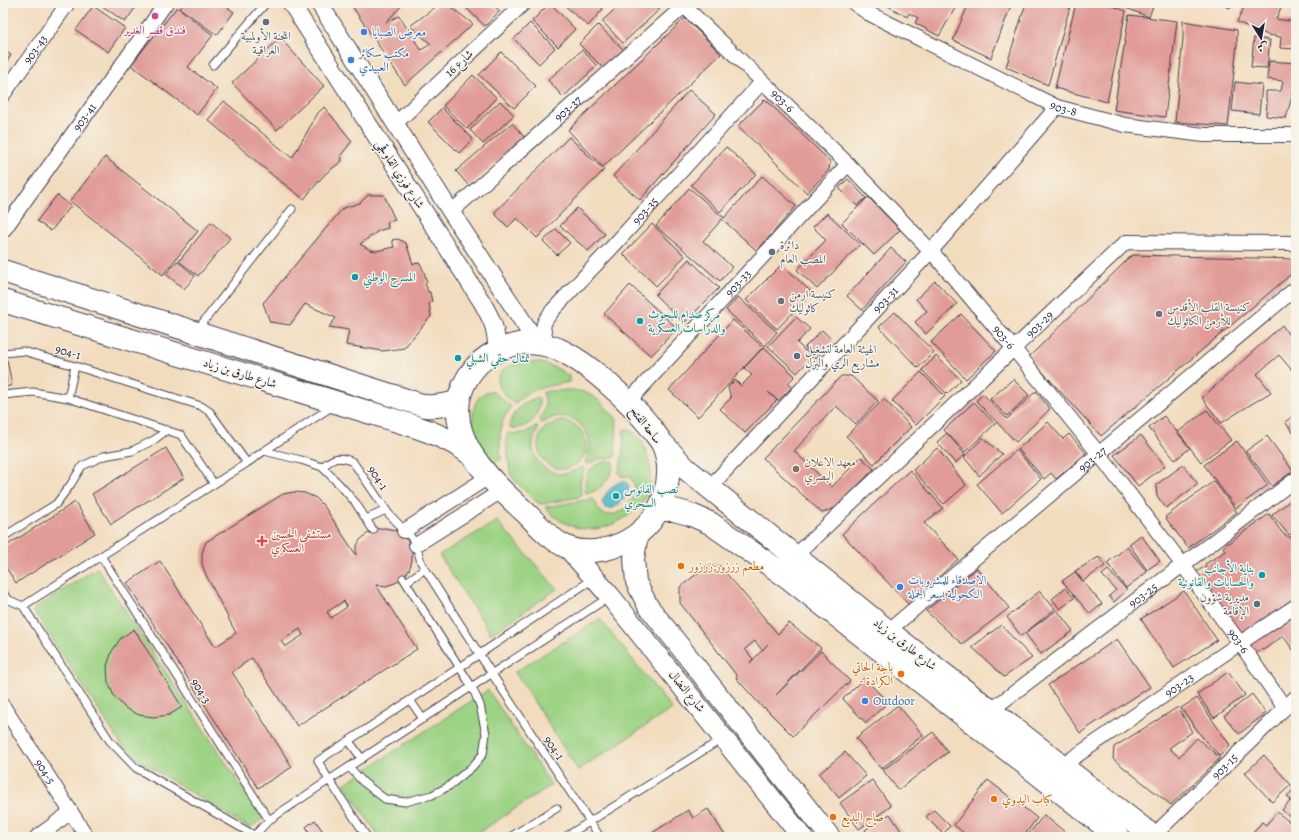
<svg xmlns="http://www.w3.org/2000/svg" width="1299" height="840" font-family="Alegreya,Amiri,serif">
<rect width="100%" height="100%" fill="#f7f3e8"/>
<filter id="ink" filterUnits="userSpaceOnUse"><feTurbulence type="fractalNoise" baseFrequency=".025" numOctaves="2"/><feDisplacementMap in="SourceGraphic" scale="8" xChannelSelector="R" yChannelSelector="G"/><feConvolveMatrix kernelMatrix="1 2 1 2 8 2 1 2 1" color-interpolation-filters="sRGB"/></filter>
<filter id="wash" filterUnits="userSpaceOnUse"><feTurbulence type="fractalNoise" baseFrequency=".012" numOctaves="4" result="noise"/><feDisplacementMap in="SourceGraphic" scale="16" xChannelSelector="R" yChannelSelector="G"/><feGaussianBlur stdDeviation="0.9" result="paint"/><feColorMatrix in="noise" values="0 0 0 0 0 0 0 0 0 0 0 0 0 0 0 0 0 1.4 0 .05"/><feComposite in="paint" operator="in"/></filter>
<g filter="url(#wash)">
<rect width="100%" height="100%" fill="#f2dcbe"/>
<!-- green -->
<path fill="#9dd385" stroke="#607a60" d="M534,362C548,364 557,367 569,376V382C555,385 541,387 529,392C522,395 520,402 514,403L510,401L498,386C495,365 518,363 534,362Z
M572,390C594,392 599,401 614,416L617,420L615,456L614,458L599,459L588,464L585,463C586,456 590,451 590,445C588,427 573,413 555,417C550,418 546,422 541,423L540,420C545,408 547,406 543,392L548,391Z
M492,391L511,406C510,411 505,414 503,420C499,433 500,447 501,460L494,462C488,458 482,452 479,446C471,429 467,394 492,391Z
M536,398H539C541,417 528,430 510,428C508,414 524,402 536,398Z
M538 445a24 24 0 1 1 48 0a24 24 0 1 1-48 0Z
M535,427H538C537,433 534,437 533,442C531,460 547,475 565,474C571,473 576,469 582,467L584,470L580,482L581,496L579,497L542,504L538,503L515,481L510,473L507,448L506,438L508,433C521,435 525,433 535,427Z
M624,429C635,430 641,439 645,449C649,459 652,474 650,485C646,510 611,531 587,529C578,529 569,525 561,521C555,517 549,514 545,507L593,499L596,502C599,532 649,504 631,478L621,476L619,472L623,452Z
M608,461L614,462C613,475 600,493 586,493C582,475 591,464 608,461Z
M497,521L557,589L491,634L439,555Z
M97,568L263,819L249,828L127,753L33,610Z
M600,619L672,709L578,770L515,672Z
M488,690L551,785L472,837H379L344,784Z"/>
<!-- water -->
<path fill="#4eb9ca" stroke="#386e82" d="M623,481L627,483L629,486C628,496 616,512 605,508L602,503C605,493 613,483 623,481Z"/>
<g id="blocks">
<!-- building -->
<path fill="#e19c99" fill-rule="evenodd" d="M98,3H139L125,22Z
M185,3H221L234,12L217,35L180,8Z
M350,3H404L386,22L399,16L421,50L431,44L410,26L441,3H446L473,24L405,85Z
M461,3H497L494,6L500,11L485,26Z
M550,3L575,29L558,47L532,21Z
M562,3H597L603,9L588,26Z
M622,3H654L660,9L623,43L602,21Z
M890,3H958L939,36L915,23L918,18L909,13L907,17L888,6Z
M969,3H1012L991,58L953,40Z
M1026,3H1071L1048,85L1006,67Z
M1076,3H1105L1126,11L1107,102L1055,88Z
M1113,3H1154L1149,17Z
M1218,3H1232L1230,8Z
M1246,3H1283L1276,19L1296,22V49L1280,48L1281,37L1268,35L1237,22Z
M93,6L125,28L108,52L76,30Z
M177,7L213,35L188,67L217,89L197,115L131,65Z
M1129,15L1177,21L1165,117L1114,110Z
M685,18L721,54L603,167L568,130Z
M1183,21L1237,30V44L1228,126L1175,122L1183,38Z
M530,23L555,48L539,64L514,39Z
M598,25L625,51L605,70L579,44Z
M280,38L324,86L277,130L232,83Z
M1254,38L1270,40L1267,68L1251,67Z
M3,50L11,55L3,68Z
M582,50L597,66L563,97L548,80Z
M501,52L536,86L514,108L479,75Z
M1269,61L1296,63V82L1286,118L1266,116L1267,102L1266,101V91H1281L1283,81L1267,79Z
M473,75L497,98L467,129L443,106Z
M1235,82L1262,85L1259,114L1232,111Z
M689,90L716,114L640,200L613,176Z
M765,99L830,161L829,170L807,193L738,126Z
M224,101L292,158L318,113L324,107L352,141L341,155L342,161L325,174L304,199L276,178L208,120Z
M500,101L514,115L483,144L470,130Z
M442,108L473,139L459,153L428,122Z
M512,123L525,138L469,186L456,171Z
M569,137L604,170L537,238L517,218L508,227L494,213Z
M726,147L756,174L720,212L691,185Z
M105,157L198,231L163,275L70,201Z
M762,176L796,206L757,251L722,219L703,241L732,267L720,281L656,226L689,188L724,218Z
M848,179L866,198L857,206L839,188Z
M57,195L71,206L51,231L37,221Z
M368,195H384L395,220L387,222L388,228L378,231L360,244L370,250L376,251L394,247L392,240L398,239L406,243L413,264L420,263L424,272L427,282L425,283L428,292H430L432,302L429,303L431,316L404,348L383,351L346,345L349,330L329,327L336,318L305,304L290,325L270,322L263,303L343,208L360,203Z
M868,197L900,230L874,255L842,223Z
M577,208L605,234L588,251L560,226Z
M827,213L860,244L817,289L797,270L826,240L813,227Z
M211,222L230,238L198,276L179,261Z
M652,224L685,256L656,286L623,254Z
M556,229L570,243L557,255L543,241Z
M891,248L906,262L862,310L847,296Z
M1132,255L1296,259V270L1101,436L1029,357Z
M689,259L719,288L684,323L655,295Z
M177,261L195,276L184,289L166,274Z
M782,264L812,293L777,329L746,300Z
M935,281L957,304L926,334L915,322L927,311L916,299Z
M630,285L677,328L651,356L604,314Z
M738,297L777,332L765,346L726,310Z
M895,312L934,352L918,368L879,327Z
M961,314L996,351L966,379L931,342Z
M796,317L810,329L797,343L812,357L797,373L768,346Z
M733,320L763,347L698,417L669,390Z
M1282,325L1288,334L1296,327V375L1279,355L1257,374L1271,392L1221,423L1202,398Z
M822,330L833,341L816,358L805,347Z
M764,347L795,376L788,383L792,387L778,401L768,392L777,400L745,433L720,409L731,398L728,387L735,380L741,386L752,375L744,368Z
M936,356L961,380L947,394L922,370Z
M7,360L12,385L3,388V362Z
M921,372L945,396L916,425L892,401Z
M841,376H851L878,401L856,424L836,406L794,451L832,487L861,457L874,469L837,507L822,513L763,458Z
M1013,379L1029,395L1007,416L990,399Z
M1036,391L1050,409L1016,442L976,401L983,394L1007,419Z
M884,399L911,427L874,464L846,436Z
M974,402L995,424L965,452L944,430Z
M1207,410L1231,440L1201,462L1178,432Z
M1296,414V436L1285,422Z
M1164,416L1190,448L1175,460L1149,428Z
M1048,422L1063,439L1069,434L1086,453L1056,479L1051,473L1044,479L1018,449Z
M947,433L965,455L955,463L937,442Z
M1141,435L1165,466L1138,486L1114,455Z
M1267,436L1293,471L1272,486L1246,451Z
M983,438L1002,454L979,476L964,457Z
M1237,441L1268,485L1236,508L1204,465Z
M166,448L184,478L111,524L92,494Z
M937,448L966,485L944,504L913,470Z
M1017,450L1041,479L1002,513L977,484Z
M1183,465L1198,484L1166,508L1157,496L1156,485Z
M910,470L943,508L924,523L958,559L909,605L842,534Z
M1214,481L1237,512L1188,548L1165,517Z
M294,492L305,493L316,498L324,506L356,555V548L360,540L367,534L375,529L385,528L394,530L402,535L409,543L412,552V561L409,570L403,578L395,583L386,586L376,585L417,649L297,726L252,658L232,672L292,767L258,788L127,583L160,561L215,647L236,633L206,575L202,564V553L206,542L283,494ZM344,601L347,607L331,618L327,612ZM300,629L303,635L285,647L281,641Z
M1296,496V530L1289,535L1272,515Z
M75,502L95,533L16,583L3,563V548Z
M1269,514L1283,534L1289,537H1296V654L1283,636L1263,650L1262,649L1254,654L1196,572L1206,566L1205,564L1226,551L1223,547Z
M1141,535L1160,561L1147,570L1129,544Z
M1127,547L1147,572L1126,588L1107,563Z
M1099,557L1105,566L1083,581L1075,571Z
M707,566H720L778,634L789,623L821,648L776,695L821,651L850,681L793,736L764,707L763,708L736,678L737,676L680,603V587ZM755,641L762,650L768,644L750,663L753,659L745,649Z
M977,568L1009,608L962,644L926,611Z
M1108,570L1127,590L1114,602L1109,596L1116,590L1102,575Z
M1075,572L1102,604L1090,614L1062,581Z
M1065,588L1074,598L1060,609L1052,599Z
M1040,591L1055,609L1021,636L1007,617Z
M1184,591L1217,640L1174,668L1141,619Z
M1057,610L1073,631L1041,654L1025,633Z
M1001,625L1032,658L1004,677L972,647Z
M134,629L182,707L169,715L154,717L139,715L125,708L114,696L108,682L107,666L112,651L121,638Z
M1117,639L1150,687L1080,733L1048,685Z
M1228,672L1245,695L1214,718L1197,694Z
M864,678L888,702L866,723L843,699Z
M1252,694L1266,713L1239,734L1224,716Z
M1197,698L1230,745L1220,756L1206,742L1181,708Z
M898,705L923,735L881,769L856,738Z
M1178,707L1192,732L1169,748L1179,757L1197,738L1220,758L1171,805L1113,759L1114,747Z
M933,732L948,752L898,790L883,770Z
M845,752L866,776L839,798L819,774Z
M1264,755L1291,785L1272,802L1245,773Z
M872,780L891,806L859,829L840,803Z
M988,780L1037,818L1023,837H969L954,825Z
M1296,787V822L1282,810L1291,800L1287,797Z
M708,809L726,837H705L704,835L701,837H693L690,833L683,837H650L649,835L688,810L693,818Z
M934,810L950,826L943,834L926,817Z
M1277,812L1296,827V837H1250L1262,822L1266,825Z
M890,814L905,837H870L865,830Z
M1044,815L1071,837H1026Z
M315,820L327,837H302L309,832L306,827Z"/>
</g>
</g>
<g filter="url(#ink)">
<use href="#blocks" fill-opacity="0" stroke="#413e4f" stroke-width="1"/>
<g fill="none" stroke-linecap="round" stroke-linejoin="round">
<!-- service casing -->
<g stroke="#413e4f" stroke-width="9">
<path id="service" d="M213,65L266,3
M197,330L292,209
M3,353L23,351L75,366L201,406L210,412L247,463L264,451L301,460L322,467L339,484L355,502L373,530
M3,395L33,392L68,398L181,435L214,484
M68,398L75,366
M264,451L333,406
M322,467C333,458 339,455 353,462L389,514L411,537L416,545L421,562L425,569L492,674L600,837
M366,519L386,510
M3,537L56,504L71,484L82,466L104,456L132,451L154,440L167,430
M101,556L247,463
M593,579L318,761L329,780L609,597
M406,582L425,569
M3,592L7,599L23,606L101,556L269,820L329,780L367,837
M23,606L110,741L136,768L254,835
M410,700L423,719
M349,741L362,759
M349,767L363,782L385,799L405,802L432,795L449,786L472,767L483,754L486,734L480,705L472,687L403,578
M253,837L269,820
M510,837L557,808
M565,837L722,739"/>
</g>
<!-- minor casing -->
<g stroke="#413e4f" stroke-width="16">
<g id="minor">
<path id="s1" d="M681,3L848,164L931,251L1014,349L1099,454L1182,564L1240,643L1285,708"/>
<path id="s2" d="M854,3L868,13L1057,107L1125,125L1204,135H1296"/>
<path id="s3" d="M3,95L68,3"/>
<path d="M395,124L524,3"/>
<path id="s4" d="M451,212L684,6"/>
<path id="s5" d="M3,231L166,3"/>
<path id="s6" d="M548,345C542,326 540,326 553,310L616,243L762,82"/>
<path id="s7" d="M628,402L848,164"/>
<path id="s8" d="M709,488L931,251L1057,107"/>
<path d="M404,531L490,476"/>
<path d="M416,545L503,490"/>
<path id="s9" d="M795,556L1126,242L1296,243"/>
<path id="s10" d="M888,631L1296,288"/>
<path id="s11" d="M3,706L87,837"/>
<path id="s12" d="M990,711L1296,479"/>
<path id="s13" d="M1063,765L1240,643L1296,606"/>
<path id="s14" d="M1153,836L1296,697"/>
<path d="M37,837L71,812"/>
</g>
</g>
<!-- tertiary casing -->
<g stroke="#413e4f" stroke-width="19">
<path id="tertiary" d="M291,3L482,302C493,322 496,327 497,350
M319,3L451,212L537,343"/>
</g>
<!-- secondary casing -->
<g stroke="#413e4f" stroke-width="22">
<path id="secondary" d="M638,534L634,559L636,582L648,606L830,837
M568,548L610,596L802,837"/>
</g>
<!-- primary casing -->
<g stroke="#413e4f" stroke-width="24">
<path id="primary" d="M3,271L425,406C438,407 447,405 459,401
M3,301L381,416C413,426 445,434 472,455
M523,343C535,343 546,344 558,349C589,363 631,402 652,429C655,434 660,439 663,445C676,477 663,516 635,536C618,548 590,556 569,548C553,542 538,525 527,514C490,480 435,431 468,377C481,356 500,347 523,343Z
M664,445L685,468L888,631L1154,837
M658,510H674L689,514L710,523L790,579L1118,837"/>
</g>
<!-- service -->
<use href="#service" stroke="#fff" stroke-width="7"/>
<!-- minor -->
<use href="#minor" stroke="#fff" stroke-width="14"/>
<!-- tertiary -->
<use href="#tertiary" stroke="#fff" stroke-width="17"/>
<!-- secondary -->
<use href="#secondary" stroke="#fff" stroke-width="20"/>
<!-- primary -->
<use href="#primary" stroke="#fff" stroke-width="22"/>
</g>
</g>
<!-- markers -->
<circle fill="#d1479c" stroke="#f7f3e8" stroke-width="1.5" cx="155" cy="16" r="4"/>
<g fill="#5c6f8a" stroke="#f7f3e8" stroke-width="1.5">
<circle cx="266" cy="22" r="4"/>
<circle cx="772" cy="252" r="4"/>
<circle cx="797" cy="356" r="4"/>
<circle cx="1257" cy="604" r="4"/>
</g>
<g fill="#3f7fe0" stroke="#f7f3e8" stroke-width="1.5">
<circle cx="364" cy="32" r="4"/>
<circle cx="351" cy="60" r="4"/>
<circle cx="900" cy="587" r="4"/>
<circle cx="865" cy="701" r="4"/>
</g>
<g fill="#0f9aa8" stroke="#f7f3e8" stroke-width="1.5">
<circle cx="355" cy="277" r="4"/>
<circle cx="640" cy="321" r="4"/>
<circle cx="458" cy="358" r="4"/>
<circle cx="616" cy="496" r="4"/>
<circle cx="1262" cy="575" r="4"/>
</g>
<g fill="#6b7280" stroke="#f7f3e8" stroke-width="1.5">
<circle cx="781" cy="301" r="4"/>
<circle cx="1159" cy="314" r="4"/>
</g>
<circle fill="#8d6e63" stroke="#f7f3e8" stroke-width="1.5" cx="796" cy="469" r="4"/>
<path fill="#e0444e" stroke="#f7f3e8" stroke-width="1.5" d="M260 535h4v4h4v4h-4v4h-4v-4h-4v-4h4z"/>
<g fill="#e8710a" stroke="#f7f3e8" stroke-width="1.5">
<circle cx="681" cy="566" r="4"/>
<circle cx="901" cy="674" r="4"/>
<circle cx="994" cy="799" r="4"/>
<circle cx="833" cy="817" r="4"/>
</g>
<g text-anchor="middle" stroke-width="3" stroke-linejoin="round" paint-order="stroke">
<!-- hotel labels -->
<g font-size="12" fill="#b23c85" stroke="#f7f3e8">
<text x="155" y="34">فندق قصر الغدير</text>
</g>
<!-- shop labels -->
<g font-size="12" fill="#366cbe" stroke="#f7f3e8" text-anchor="start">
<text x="372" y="36">معرض الصبايا</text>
<text x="359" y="57">مكتب سكائر<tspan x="359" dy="14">العبيدي</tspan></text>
<text x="908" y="584">الاصدقاء للمشروبات<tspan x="908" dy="14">الكحولية بسعر الجملة</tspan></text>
<text x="873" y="705">Outdoor</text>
</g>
<!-- service labels -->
<g font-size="12" fill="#4e5e75" stroke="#f7f3e8" text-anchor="start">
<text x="266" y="40" text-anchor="middle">اللجنة الأولمبية<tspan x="266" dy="14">العراقية</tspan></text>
<text x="780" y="249">دائرة<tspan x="780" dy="14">المصب العام</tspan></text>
<text x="805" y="353">الهيئة العامة لتشغيل<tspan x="805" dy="14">مشاريع الري والبزل</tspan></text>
<text x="1249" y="601" text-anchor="end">مديرية شؤون<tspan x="1249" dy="14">الإقامة</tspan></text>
</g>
<!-- street labels -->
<g font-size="12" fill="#22223b" stroke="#f7f3e8">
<text dy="4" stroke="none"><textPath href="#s3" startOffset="56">903-43</textPath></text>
<text transform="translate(459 63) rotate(-43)" y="4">شارع 16</text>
<text dy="4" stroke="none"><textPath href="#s1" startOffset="141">903-6</textPath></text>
<text dy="4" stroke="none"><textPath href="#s2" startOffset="235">903-8</textPath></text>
<text dy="4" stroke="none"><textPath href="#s4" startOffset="156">903-37</textPath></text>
<text dy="4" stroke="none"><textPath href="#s5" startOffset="140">903-41</textPath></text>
<text transform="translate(400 174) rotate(57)" y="4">شارع فوزي القاوقجي</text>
<text dy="4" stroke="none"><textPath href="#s6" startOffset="174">903-35</textPath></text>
<text dy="4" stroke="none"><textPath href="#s7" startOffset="162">903-33</textPath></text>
<text dy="4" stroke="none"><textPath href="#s8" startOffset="258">903-31</textPath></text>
<text dy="4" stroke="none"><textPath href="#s9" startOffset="337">903-29</textPath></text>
<text dy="4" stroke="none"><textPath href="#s1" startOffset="465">903-6</textPath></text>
<text transform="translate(68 352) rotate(16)" y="4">904-1</text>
<text transform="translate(240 373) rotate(17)" y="4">شارع طارق بن زياد</text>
<text transform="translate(646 425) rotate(52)" y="4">ساحة الفتح</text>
<text dy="4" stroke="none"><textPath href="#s10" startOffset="267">903-27</textPath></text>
<text transform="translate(378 478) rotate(57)" y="4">904-1</text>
<text dy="4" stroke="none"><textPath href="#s12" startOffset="192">903-25</textPath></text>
<text dy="4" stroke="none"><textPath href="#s1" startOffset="849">903-6</textPath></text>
<text transform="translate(905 644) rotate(38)" y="4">شارع طارق بن زياد</text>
<text dy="4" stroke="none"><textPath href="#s13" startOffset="141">903-23</textPath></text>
<text transform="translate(201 691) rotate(58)" y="4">904-3</text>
<text transform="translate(687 691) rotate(51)" y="4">شارع النضال</text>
<text transform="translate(554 748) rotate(56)" y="4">904-1</text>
<text dy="4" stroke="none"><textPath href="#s14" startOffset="100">903-15</textPath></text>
<text dy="4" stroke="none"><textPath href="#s11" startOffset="78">904-5</textPath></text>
</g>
<!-- culture labels -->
<g font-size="12" fill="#0d838f" stroke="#f7f3e8" text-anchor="start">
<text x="363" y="281">المسرح الوطني</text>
<text x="648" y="318">مركز صدام للبحوث<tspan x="648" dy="14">والدراسات العسكرية</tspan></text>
<text x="466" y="362">تمثال حقي الشبلي</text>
<text x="624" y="493">نصب الفانوس<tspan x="624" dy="14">السحري</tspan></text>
<text x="1254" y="572" text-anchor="end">بناية الأجانب<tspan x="1254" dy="14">والحسابات والقانونية</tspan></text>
</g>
<!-- worship labels -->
<g font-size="12" fill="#5b616d" stroke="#f7f3e8" text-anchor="start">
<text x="789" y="298">كنيسة ارمن<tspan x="789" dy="14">كاثوليك</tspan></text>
<text x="1167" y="311">كنيسة القلب الأقدس<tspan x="1167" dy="14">للأرمن الكاثوليك</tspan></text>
</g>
<!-- education labels -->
<g font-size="12" fill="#785e54" stroke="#f7f3e8" text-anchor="start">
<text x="804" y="466">معهد الاعلان<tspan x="804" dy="14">البصري</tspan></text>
</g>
<!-- health labels -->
<g font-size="12" fill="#be3a42" stroke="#f7f3e8" text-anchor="start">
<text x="271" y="538">مستشفى الحسين<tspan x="271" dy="14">العسكري</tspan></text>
</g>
<!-- food labels -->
<g font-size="12" fill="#c56008" stroke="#f7f3e8" text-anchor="start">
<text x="689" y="570">مطعم زرزور;زرزور</text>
<text x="893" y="671" text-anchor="end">باجة الحاتي<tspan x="893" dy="14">- الكرادة</tspan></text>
<text x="1002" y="803">كباب اليدوي</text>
<text x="841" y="821">صاج البديع</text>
</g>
</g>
<!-- margin -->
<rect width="1299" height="840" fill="none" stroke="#f7f3e8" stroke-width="16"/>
<!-- north arrow -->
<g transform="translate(1261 38) rotate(169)" stroke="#f7f3e8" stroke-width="3" paint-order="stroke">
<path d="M0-3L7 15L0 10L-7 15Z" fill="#22223b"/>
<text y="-6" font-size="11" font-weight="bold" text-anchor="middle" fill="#22223b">ش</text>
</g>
</svg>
